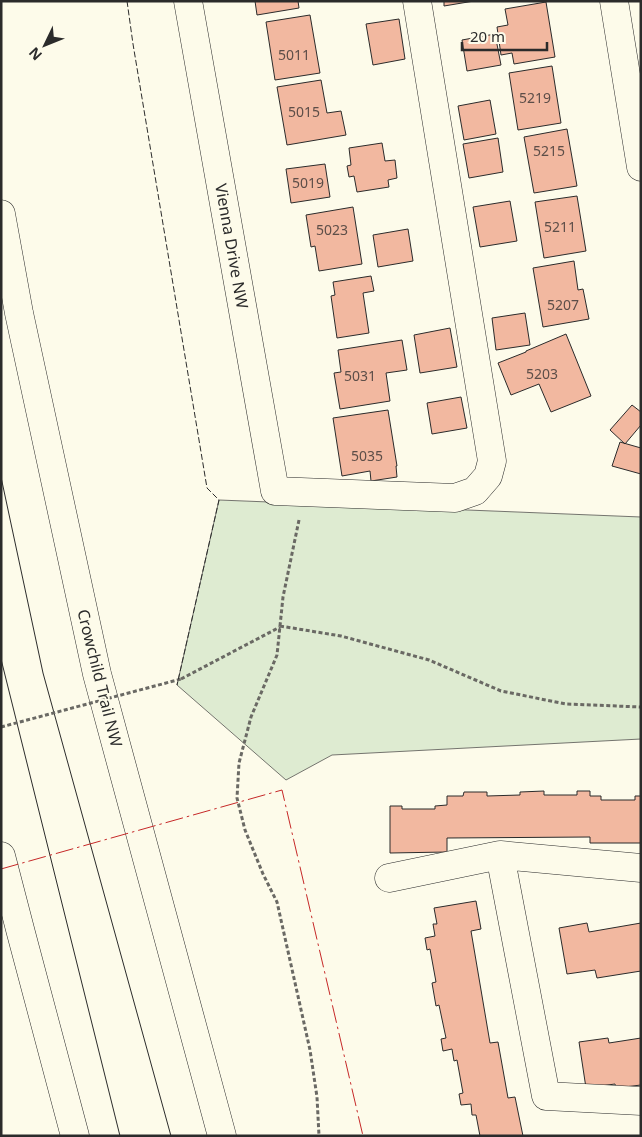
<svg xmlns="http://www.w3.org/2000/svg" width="642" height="1137" font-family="'Noto Sans',sans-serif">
<rect width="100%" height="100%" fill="#fdfbea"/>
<!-- green -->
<path fill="#deebd1" stroke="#74746e" d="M219,500L641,517V739L332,755L286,780L177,685Z"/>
<!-- building -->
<path fill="#f2b8a0" stroke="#2b2b2b" d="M255,1H298L299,8L257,15Z
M444,1H474L444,6Z
M546,2L555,57L514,64L512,53L501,55L497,27L508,25L505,9Z
M310,15L320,73L275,80L266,22Z
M399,19L405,59L373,65L366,24Z
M495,34L501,65L467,71L462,40Z
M552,66L561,123L518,130L509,73Z
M321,80L327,113L341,111L346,135L287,145L277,87Z
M490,100L496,134L464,140L458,106Z
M567,129L577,186L534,193L524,137Z
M498,138L503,172L469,178L463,144Z
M382,143L385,161L395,160L397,178L388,180L389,187L357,192L354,176L349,177L347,166L351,165L349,148Z
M325,164L330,197L291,203L286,169Z
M577,196L586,251L544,258L535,202Z
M510,201L517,241L480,247L473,207Z
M353,207L362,264L319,271L315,246L311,247L306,215Z
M408,229L413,261L378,267L373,235Z
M574,261L578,290L583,289L589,319L543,327L533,268Z
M371,276L374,291L363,293L369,333L337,338L331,296L335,295L333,282Z
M525,313L530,345L496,350L492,318Z
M450,328L457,367L420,373L414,335Z
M566,334L591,396L551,412L539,384L511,395L498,363L526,352V351Z
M402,340L407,370L386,373L390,401L340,409L334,373L341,372L338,350Z
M461,397L467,428L432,434L427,403Z
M632,405L641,412V425L625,444L610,430Z
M388,410L397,466H396L397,477L371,481L370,471L342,476L333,418Z
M620,442L641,448V474L612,466Z
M544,791V795H577V791H590V796H601V800H635V796H641V843H590V837L447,838V852L390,853V806H402V809H435V806L447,805V796H463L464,792H487V796L520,795V792Z
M476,901L481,929L471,931L490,1043L498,1042L508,1098L515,1097L523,1136H480L476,1115H472L471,1104L461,1105L459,1094L463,1093L457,1060L454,1061L452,1049L443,1051L441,1039L446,1038L439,1005L436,1006L432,983L436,982L430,949L427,950L425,938L435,936L433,924H437L434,908Z
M587,923L589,932L641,923V971L597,978L595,970L567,974L559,928Z
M608,1038L609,1043L641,1038V1085L616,1088L615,1084L586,1088L579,1042Z"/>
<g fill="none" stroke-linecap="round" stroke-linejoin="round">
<!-- minor casing -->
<g stroke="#2b2b2b" stroke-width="29">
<path id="minor" d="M188,1L275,491L455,498L475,491L488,476L492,461L417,1
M614,1L641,167
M500,855L546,1096L641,1101
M389,878L500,855L641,868"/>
</g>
<!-- highway casing -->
<g stroke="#2b2b2b" stroke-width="29">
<path id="highway" d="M1,214L19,313L97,674L222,1136
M1,856L21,933L75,1136"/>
</g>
<!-- path -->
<path stroke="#6a6964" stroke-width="3" stroke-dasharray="4 2.5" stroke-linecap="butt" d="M299,520L283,597L277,655L251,717L239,763L237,798L245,830L263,874L277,902L310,1050L317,1097L319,1136
M280,626L341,636L429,660L501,691L566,704L641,707
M181,679L280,627"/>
<!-- minor -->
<use href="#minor" stroke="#fdfbea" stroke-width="28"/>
<!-- highway -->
<use href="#highway" stroke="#fdfbea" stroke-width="28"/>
<!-- tram -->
<path stroke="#2b2b2b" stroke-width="1" d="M1,477L43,673L171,1136
M1,659L120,1136"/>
<!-- path-bridge -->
<path stroke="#6a6964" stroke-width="3" stroke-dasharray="4 2.5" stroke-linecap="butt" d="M1,727L181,679"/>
<!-- fence -->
<path stroke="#2b2b2b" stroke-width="1" stroke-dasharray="6 2.5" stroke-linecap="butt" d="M127,1L133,44L207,488L219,500L177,685"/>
<!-- power -->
<path stroke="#c62828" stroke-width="1" stroke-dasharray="18 4 2.5 4" stroke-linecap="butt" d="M1,869L282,790L363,1136"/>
</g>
<g text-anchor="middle" stroke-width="4" stroke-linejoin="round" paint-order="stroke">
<!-- number labels -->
<g font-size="14" fill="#5d4e48">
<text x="294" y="60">5011</text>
<text x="535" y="103">5219</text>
<text x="304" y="117">5015</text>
<text x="549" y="156">5215</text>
<text x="308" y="188">5019</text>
<text x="560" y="232">5211</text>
<text x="332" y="235">5023</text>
<text x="563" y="310">5207</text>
<text x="542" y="379">5203</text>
<text x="360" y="381">5031</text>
<text x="367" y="461">5035</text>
</g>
<!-- street labels -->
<g font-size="16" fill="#2b2b2b" stroke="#fdfbea">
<text transform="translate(232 246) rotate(80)" y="6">Vienna Drive NW</text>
<text transform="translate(100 678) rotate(76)" y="6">Crowchild Trail NW</text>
</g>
</g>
<!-- border -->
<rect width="642" height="1137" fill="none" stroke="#2b2b2b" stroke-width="5"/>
<!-- north arrow -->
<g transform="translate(45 45) rotate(227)" stroke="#fdfbea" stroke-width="4" paint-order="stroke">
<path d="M0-4L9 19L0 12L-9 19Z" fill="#2b2b2b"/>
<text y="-8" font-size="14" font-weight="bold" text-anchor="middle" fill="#2b2b2b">N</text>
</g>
<!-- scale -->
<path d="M462 42v8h85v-8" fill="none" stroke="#2b2b2b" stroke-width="2.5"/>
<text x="470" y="42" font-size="15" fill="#2b2b2b" stroke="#fdfbea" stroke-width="4" paint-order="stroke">20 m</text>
</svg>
